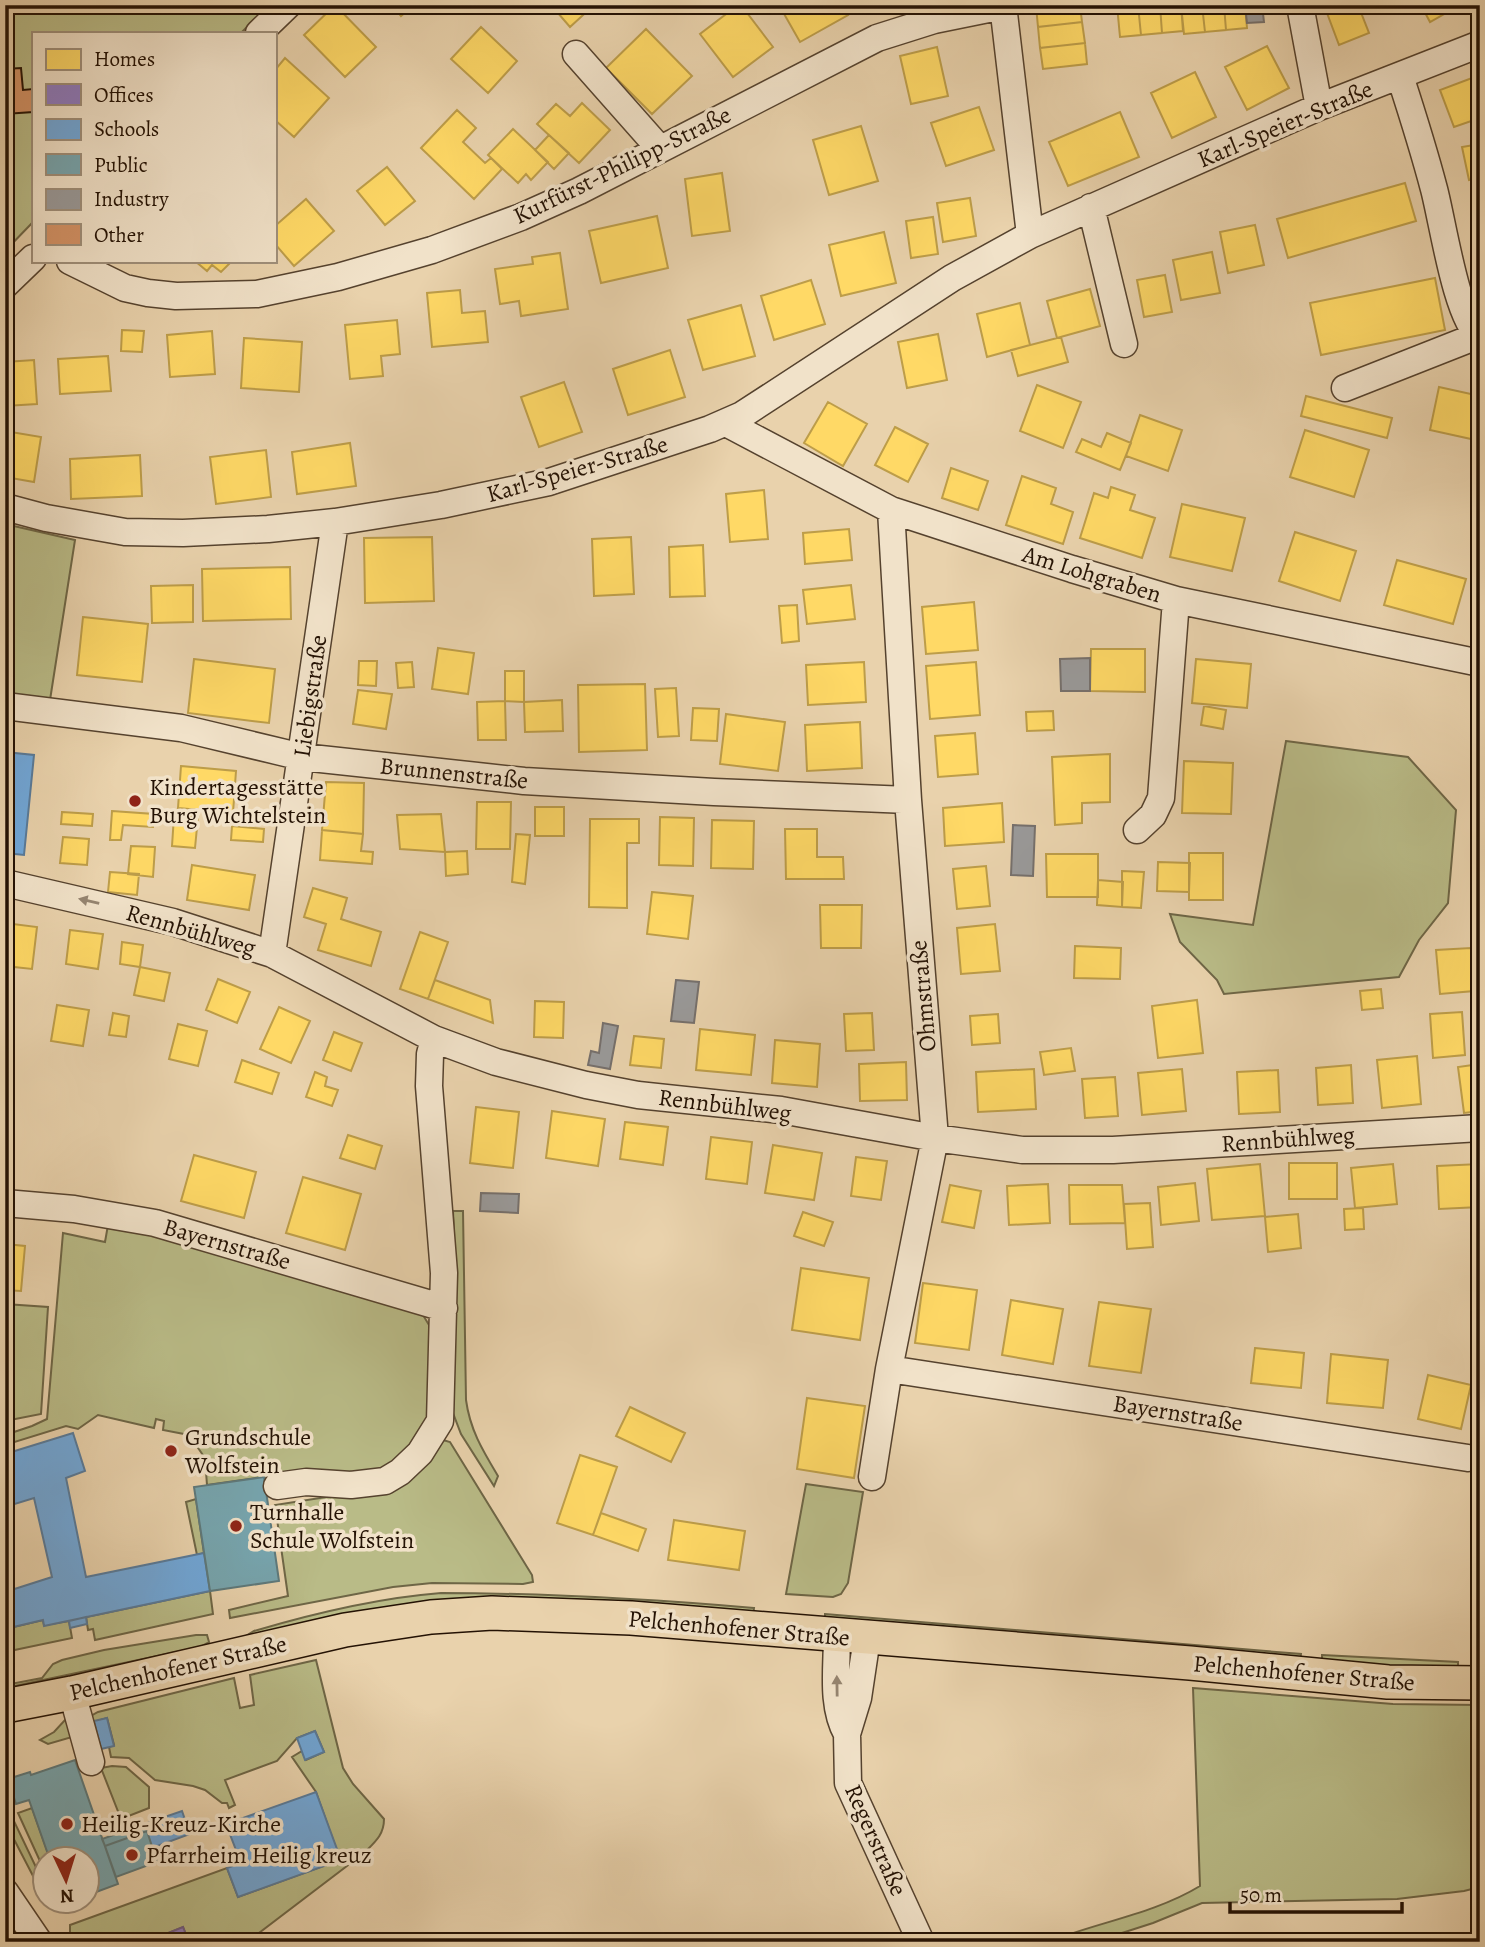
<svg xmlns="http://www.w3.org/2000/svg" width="1485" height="1947" font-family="Alegreya,serif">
<rect width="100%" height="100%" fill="#e9d2ac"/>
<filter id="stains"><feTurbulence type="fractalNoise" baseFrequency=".00286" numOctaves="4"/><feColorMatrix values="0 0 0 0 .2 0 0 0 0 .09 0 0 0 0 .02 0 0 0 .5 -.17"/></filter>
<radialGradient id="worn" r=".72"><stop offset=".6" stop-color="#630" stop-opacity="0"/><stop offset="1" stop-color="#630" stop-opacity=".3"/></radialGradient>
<!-- green -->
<path fill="#b9bb87" stroke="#6e6646" stroke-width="2" d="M5,5H269L241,33H33V222L5,251Z
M5,524L75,540L50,700L5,693Z
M1286,741L1408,757L1456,810L1448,903L1419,940L1399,977L1224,994L1217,980L1180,942L1170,914L1253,925Z
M453,1211H463L466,1400C470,1430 483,1451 498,1476L494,1486L461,1434L453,1413L456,1283Z
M108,1225L159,1237L423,1315L429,1325L431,1416L397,1467L265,1483L263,1477L207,1485L205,1458L189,1435L163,1430L164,1421L156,1419L154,1428L98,1415L78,1429L66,1426L5,1445V1435L32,1426L47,1419L63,1233L105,1242Z
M5,1304L48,1307L41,1414L5,1421Z
M443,1440L450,1442L532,1575L533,1582L523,1584L432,1583L393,1587L230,1618L229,1610L288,1596L275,1505L384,1488Z
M806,1484L863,1492L848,1583L841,1594L833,1597L786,1594Z
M196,1499L204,1553L197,1555L186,1502Z
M210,1591L213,1614L95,1640L93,1629L88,1630L86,1617Z
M441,1593C547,1593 649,1599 754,1608L753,1617L244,1637L254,1631C315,1613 377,1598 441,1593Z
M825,1614L1301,1654L1300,1662L825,1622Z
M43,1620L44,1625L69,1621L72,1638L5,1652V1629Z
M196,1635H207L209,1642L200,1647L5,1688V1685L42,1678L53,1664L62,1660L104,1650Z
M1322,1655L1458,1662V1670L1322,1663Z
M316,1660L343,1768L353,1784L384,1819C384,1835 375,1842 364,1853L247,1942H189L183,1927L146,1942H70V1925L227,1868L238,1897L340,1860L316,1792L292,1757L302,1751L306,1760L324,1752L315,1731L297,1738L277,1761L225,1780L235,1805L229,1808L227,1803H222L205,1790L193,1786L155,1780L129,1758L111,1757L109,1747L114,1745L107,1718L94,1722L101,1753L89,1717L98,1712L234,1678L240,1708L254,1705L250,1675Z
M1193,1688L1393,1704L1480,1705V1887L1464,1891L1397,1899L1202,1903L1153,1923L1094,1942H1048C1098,1922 1154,1914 1200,1886Z
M65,1720H68L79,1735L48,1744L40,1740L54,1732Z
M112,1766L126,1767L149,1787V1808L121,1819L101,1768Z
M32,1808L50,1859L46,1860L45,1872L18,1813Z
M5,1814L12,1817L45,1886L46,1901L5,1822Z"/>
<!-- homes -->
<path fill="#ffd966" stroke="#bd9d49" stroke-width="2" d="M335,5L376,47L345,77L304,35Z
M392,5H414L401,16Z
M551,5H594L570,27Z
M738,5H741L773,47L733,77L700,34Z
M779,5H843L848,15L800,42Z
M1080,5L1082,22L1038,27L1036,6Z
M1117,5H1138L1141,35L1120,37Z
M1138,5H1160L1162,33L1141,35Z
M1160,5H1181L1183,31L1162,33Z
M1181,5H1202L1205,32L1184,34Z
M1202,5H1224L1226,30L1205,32Z
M1224,5H1245L1247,28L1226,30Z
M1324,5H1358L1369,33L1339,45Z
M1421,5H1460L1430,22Z
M1082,22L1085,43L1040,48L1038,27Z
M481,27L517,61L488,93L451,59Z
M646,29L692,76L652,114L606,68Z
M1085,43L1087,64L1043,69L1040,48Z
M1267,46L1289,88L1247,110L1225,67Z
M937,47L948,96L911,104L900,56Z
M285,58L329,98L294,137L275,120V70Z
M1195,72L1216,117L1172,138L1151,93Z
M1480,75V118L1454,127L1440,90Z
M582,103L610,130L579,163L537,124L556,104L570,116Z
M979,107L994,150L946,166L931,123Z
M457,110L476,128L463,142L485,163L491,158L502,169L474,199L421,148Z
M1120,112L1139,157L1068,186L1049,142Z
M861,126L878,181L829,195L813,140Z
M513,129L548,162L531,180L526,174L518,183L488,155Z
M549,135L569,153L554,169L535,150Z
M1480,144V178L1469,180L1462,147Z
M387,167L415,201L385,225L357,191Z
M722,173L730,231L692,236L685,179Z
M1405,183L1416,221L1288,258L1277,219Z
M970,198L976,236L943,242L937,203Z
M306,199L334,231L294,266L275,244V226Z
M657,216L668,268L601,283L589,231Z
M933,217L938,254L911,258L906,221Z
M1255,225L1264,265L1228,273L1220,232Z
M884,232L896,283L841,296L829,245Z
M1212,252L1220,293L1181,300L1173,260Z
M560,253L568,309L521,316L519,301L500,304L495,269L533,264L532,257Z
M195,261H232L221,272L212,265L207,271Z
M1165,275L1172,312L1144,317L1137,280Z
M1435,278L1445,330L1321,355L1310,303Z
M811,280L825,324L774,340L761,296Z
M1090,289L1100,326L1057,338L1047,301Z
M460,290L462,313L485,311L488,342L432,347L427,293Z
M1020,303L1030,345L987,357L977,314Z
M741,305L755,356L703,370L688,320Z
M397,320L400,354L381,356L383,376L350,379L345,325Z
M122,330L144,331L142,352L121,351Z
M212,331L215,374L170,377L167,335Z
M938,334L947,380L907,388L898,342Z
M1061,337L1068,362L1018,376L1011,350Z
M244,338L302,342L299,392L241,388Z
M670,350L685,397L628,415L613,369Z
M108,356L111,391L60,394L58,359Z
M34,360L37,404L5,406V362Z
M564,382L582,432L539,447L521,397Z
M1037,385L1081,402L1063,448L1020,431Z
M1439,387L1480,396L1471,439L1430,430Z
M1306,396L1392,418L1387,438L1301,416Z
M828,402L867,424L843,466L804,443Z
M1140,415L1182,430L1168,471L1126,456Z
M895,427L928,444L908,482L875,465Z
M1305,430L1369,450L1354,497L1290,477Z
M5,431L41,437L34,482L5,477Z
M1107,433L1131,443L1120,470L1076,452L1082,439L1101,447Z
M350,443L356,486L297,494L292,452Z
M266,450L271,497L216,504L210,457Z
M140,455L142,496L71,499L70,459Z
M951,468L988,481L978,510L942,498Z
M1022,476L1056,488L1051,504L1073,512L1063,544L1006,525Z
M1111,487L1135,495L1130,510L1155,518L1142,558L1080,538L1094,493L1108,498Z
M764,490L768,539L730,542L726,494Z
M1182,504L1245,518L1232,571L1170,557Z
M849,529L852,560L805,564L803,533Z
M1295,532L1356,551L1340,601L1279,581Z
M432,537L434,601L365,603L364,538Z
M631,537L634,594L594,596L592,539Z
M703,545L705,596L670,597L669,547Z
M1397,560L1466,579L1453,624L1384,605Z
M290,567L291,619L203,621L202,569Z
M193,585V622L152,623L151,586Z
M851,585L855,619L807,624L803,590Z
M974,602L978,650L926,654L922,607Z
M797,605L799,641L782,643L779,606Z
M83,617L148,624L142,682L77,675Z
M438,648L474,653L468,694L432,689Z
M1091,649H1145V692L1090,691Z
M194,659L275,669L269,723L188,713Z
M1196,659L1251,664L1247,708L1192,703Z
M359,661H377L376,686L358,685Z
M412,662L414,687L398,688L396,663Z
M864,662L866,702L808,705L806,665Z
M976,662L980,715L930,719L926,666Z
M505,671H524V702L505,701Z
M645,684L647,750L579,752L578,685Z
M676,688L679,736L658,737L655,689Z
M358,690L392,694L386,729L353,724Z
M562,700L563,731L525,732L524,702Z
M505,701L506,740H478L477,702Z
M1204,706L1226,710L1223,729L1201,725Z
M693,708L719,709L717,741L691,740Z
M1053,711L1054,730L1027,731L1026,712Z
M726,714L785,722L778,771L720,764Z
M860,722L862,768L807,771L805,725Z
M975,733L978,774L938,777L935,736Z
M1110,754V802L1082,803V823L1055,825L1052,757Z
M1184,761L1233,763L1231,814L1182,813Z
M181,766L236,771L233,813L178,808Z
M326,782L364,783L363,834L322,830Z
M477,802H511L510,849H476Z
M1002,803L1004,842L945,846L943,808Z
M535,807H564V836H535Z
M112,811L154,814L153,827L123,825L121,840H110Z
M62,812L93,814L92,826L61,824Z
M441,814L445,852L400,849L397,815Z
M174,816L198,817L195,848L172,846Z
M660,817L694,818L693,866L659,865Z
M590,819H639V843H627V908L589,907Z
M712,820L754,821L753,869L711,868Z
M232,826L264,829L263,842L231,840Z
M785,829H817V857H843L844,879H786Z
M322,830L363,834L361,851L373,852L372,864L320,860Z
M516,834L530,835L525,884L512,882Z
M63,837L89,839L87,865L60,863Z
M131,846L155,847L153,877L128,874Z
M467,851L468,874L446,876L445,852Z
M1189,853H1223V900H1189Z
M1046,854H1098V897H1047Z
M1158,862L1190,863L1189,892L1157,891Z
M192,865L255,875L249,910L187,900Z
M986,866L990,906L957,909L953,869Z
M1122,871L1144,872L1141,908L1122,907Z
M110,872L139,874L137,895L108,892Z
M1098,880L1123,882L1122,907L1097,905Z
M313,888L347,898L341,919L381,932L371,966L318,950L326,924L304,917Z
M652,892L693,896L688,939L647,934Z
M820,905H862L861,948H821Z
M5,923L37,927L32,969L5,966Z
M995,924L1000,971L961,974L957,928Z
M70,930L103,934L98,969L66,964Z
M420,932L448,942L428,999L400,989Z
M122,942L143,945L140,967L120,964Z
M1075,946L1121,948L1120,979L1074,978Z
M1471,948L1474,991L1440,994L1436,950Z
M140,967L170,973L164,1001L134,995Z
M218,979L250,992L237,1023L206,1010Z
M435,980L490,1000L493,1023L428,999Z
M1381,989L1383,1008L1362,1010L1360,991Z
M1197,1000L1203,1053L1158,1058L1152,1006Z
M535,1001L564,1002L563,1038L534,1037Z
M57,1005L89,1010L83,1046L51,1041Z
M279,1007L310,1021L291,1063L260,1049Z
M1462,1012L1465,1055L1433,1058L1430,1014Z
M113,1013L129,1016L126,1037L109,1035Z
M872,1013L874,1050L846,1051L844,1014Z
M998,1014L1000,1043L972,1045L970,1016Z
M178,1024L207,1031L198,1066L169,1059Z
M700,1029L755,1035L751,1075L696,1070Z
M334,1032L362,1043L351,1071L323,1060Z
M634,1036L664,1039L661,1068L630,1065Z
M775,1040L820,1044L817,1087L772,1083Z
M1071,1048L1075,1071L1044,1075L1040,1052Z
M1417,1056L1421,1104L1382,1108L1377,1060Z
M242,1060L279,1073L272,1094L235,1082Z
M906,1062L907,1100L860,1101L859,1064Z
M1480,1064V1111L1464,1113L1458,1067Z
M1351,1065L1353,1103L1318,1105L1316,1068Z
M1034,1069L1036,1109L978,1112L976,1072Z
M1182,1069L1186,1111L1142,1115L1138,1073Z
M1278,1070L1280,1112L1239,1114L1237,1072Z
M315,1072L327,1077L325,1086L338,1090L332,1106L306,1097Z
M1115,1077L1118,1116L1085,1118L1082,1079Z
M476,1107L519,1112L513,1168L470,1163Z
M552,1111L605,1119L598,1166L546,1158Z
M625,1122L668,1127L663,1165L620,1159Z
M348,1135L382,1146L375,1169L340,1158Z
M711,1137L752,1142L747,1184L706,1179Z
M773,1145L822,1153L814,1200L765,1193Z
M194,1155L256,1172L244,1218L181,1201Z
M856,1157L887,1161L881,1200L851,1196Z
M1289,1163H1337V1199H1289Z
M1260,1164L1265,1216L1212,1220L1207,1169Z
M1393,1164L1397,1204L1355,1208L1351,1168Z
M1480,1164V1207L1439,1209L1437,1166Z
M303,1177L361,1194L345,1250L286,1233Z
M1195,1183L1199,1221L1161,1225L1158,1187Z
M1048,1184L1050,1223L1009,1225L1007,1186Z
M950,1185L981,1191L974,1228L942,1222Z
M1069,1185H1122L1125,1223L1070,1224Z
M1150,1203L1153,1247L1127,1249L1124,1204Z
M1363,1208L1364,1229L1345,1230L1344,1209Z
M803,1212L833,1222L824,1246L794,1236Z
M1298,1214L1301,1248L1268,1252L1265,1217Z
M5,1244L25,1246L21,1291L5,1290Z
M801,1268L869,1278L860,1340L792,1330Z
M923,1283L977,1290L969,1350L915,1343Z
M1011,1300L1063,1309L1053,1364L1002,1355Z
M1099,1302L1151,1309L1141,1373L1089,1366Z
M1255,1348L1304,1353L1301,1388L1251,1383Z
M1331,1354L1388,1360L1383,1408L1327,1403Z
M1428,1375L1471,1385L1461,1429L1418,1419Z
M807,1398L865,1406L854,1478L797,1469Z
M630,1407L685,1433L671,1462L616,1436Z
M580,1455L617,1467L593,1535L557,1523Z
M601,1513L646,1529L638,1551L593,1535Z
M674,1520L745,1531L739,1570L668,1560Z"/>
<!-- offices -->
<path fill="#8e7cc3" stroke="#6e5c8a" stroke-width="2" d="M183,1927L189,1942H146Z"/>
<!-- schools -->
<path fill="#6fa8dc" stroke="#587b9b" stroke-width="2" d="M5,752L34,755L24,855L5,853Z
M73,1433L85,1471L66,1478L86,1577L204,1553L210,1591L44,1626L43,1620L5,1629V1592L52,1577L34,1498L5,1507V1454Z
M86,1617L87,1624L70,1628L69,1621Z
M107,1718L114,1746L101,1749L94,1721Z
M315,1731L324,1752L305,1760L297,1738Z
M316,1792L341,1860L238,1897L227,1868L241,1863L226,1824Z
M182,1811L190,1834L152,1848L144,1824Z"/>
<!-- public -->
<path fill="#76a5af" stroke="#5d797c" stroke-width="2" d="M264,1477L279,1581L210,1591L194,1487Z
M75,1760L118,1884L88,1895V1860H50L29,1800L16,1804L8,1779L30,1772L31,1775Z
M144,1824L147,1831L105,1846L102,1839Z
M147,1831L157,1862L116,1877L105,1846Z"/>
<!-- industry -->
<path fill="#999" stroke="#76706c" stroke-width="2" d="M1245,5H1262L1264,22L1247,23Z
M1090,658V691H1061L1060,659Z
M1013,825L1035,826L1033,876L1011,875Z
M676,980L699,982L694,1023L671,1021Z
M603,1023L618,1026L610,1069L588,1065L591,1051L599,1053Z
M481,1193L519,1194L518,1213L480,1211Z"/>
<!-- building -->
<path fill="#d49367" stroke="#241204" stroke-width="2" d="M21,68L23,90L33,89V112L5,114V69Z"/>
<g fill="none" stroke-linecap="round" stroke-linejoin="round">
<!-- minor casing -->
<g stroke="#55422e" stroke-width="29">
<path id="minor" d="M1003,5L1030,235
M1300,5L1319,107
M259,33L288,5
M576,54L660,149
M1400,76C1412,113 1424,151 1434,189C1443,223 1456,317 1480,337
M1091,207L1124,344
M70,261L125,288L148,293L176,296L257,294L338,277L432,250L521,217L579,191L877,38L934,20L1003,6
M5,285L33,258
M1345,388L1477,336
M726,423L891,510L1072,569L1176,600L1480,663
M5,507L46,518L125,532L183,533L268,529L335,522L441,505L549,482L710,429L742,415L952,278L1030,235L1319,107L1480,44
M5,706L181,728L302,757L524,781L714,792L908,800
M1137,830L1153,815L1161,798L1176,600
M5,883L173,922L272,954L434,1039L496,1062L586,1085L638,1095L781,1110L935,1138L1022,1150H1113L1480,1128
M272,954L335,522
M5,1203L74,1209L155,1223L444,1308
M889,1369L1468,1458
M872,1477L889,1369L935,1138L908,800L891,510
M277,1486L306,1482L351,1485L385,1481L400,1472L420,1453L440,1421L444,1273L429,1086L430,1054L434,1039
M837,1636C837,1668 831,1706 847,1734
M867,1638L858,1698L847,1734L848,1783L921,1942
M72,1693L91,1762
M5,1892L39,1942"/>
</g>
<!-- major casing -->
<g stroke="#241204" stroke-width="36">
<path id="major" d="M5,1706L72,1693L345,1630L431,1617L492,1613L631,1618L1190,1663L1388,1682L1480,1683"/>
</g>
<!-- minor -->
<use href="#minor" stroke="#f1e2c9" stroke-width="26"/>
<!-- major -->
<use href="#major" stroke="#e9d2ac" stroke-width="33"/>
</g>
<!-- one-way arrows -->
<defs><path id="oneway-solid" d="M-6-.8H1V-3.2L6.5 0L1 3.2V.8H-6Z" transform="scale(1.75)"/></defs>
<g fill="#958470">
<use href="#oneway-solid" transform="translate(89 901) rotate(-167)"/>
<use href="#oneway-solid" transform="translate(837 1686) rotate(-91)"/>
</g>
<!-- markers -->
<g fill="#8f2418" stroke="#f1e2c9" stroke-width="2.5">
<circle cx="135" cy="801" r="7"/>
<circle cx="171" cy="1451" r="7"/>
<circle cx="236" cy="1526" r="7"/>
<circle cx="67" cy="1824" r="7"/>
<circle cx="132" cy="1855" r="7"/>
</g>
<g text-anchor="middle" stroke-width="7" stroke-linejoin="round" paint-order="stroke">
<!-- street labels -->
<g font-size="24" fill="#241204" stroke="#f1e2c9">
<text transform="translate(1285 124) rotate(-23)" y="8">Karl-Speier-Straße</text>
<text transform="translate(622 165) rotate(-26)" y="8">Kurfürst-Philipp-Straße</text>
<text transform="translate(577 469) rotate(-16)" y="8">Karl-Speier-Straße</text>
<text transform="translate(1092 574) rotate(17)" y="8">Am Lohgraben</text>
<text transform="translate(310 696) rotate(-82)" y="8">Liebigstraße</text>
<text transform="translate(454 773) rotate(6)" y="8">Brunnenstraße</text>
<text transform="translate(191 930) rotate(16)" y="8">Rennbühlweg</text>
<text transform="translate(923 996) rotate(-95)" y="8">Ohmstraße</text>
<text transform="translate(725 1105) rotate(7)" y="8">Rennbühlweg</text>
<text transform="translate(1288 1139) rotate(-4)" y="8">Rennbühlweg</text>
<text transform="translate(227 1244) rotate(16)" y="8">Bayernstraße</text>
<text transform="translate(1178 1413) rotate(9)" y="8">Bayernstraße</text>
<text transform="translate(739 1628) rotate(5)" y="8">Pelchenhofener Straße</text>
<text transform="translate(178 1668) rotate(-13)" y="8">Pelchenhofener Straße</text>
<text transform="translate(1304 1673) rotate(5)" y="8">Pelchenhofener Straße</text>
<text transform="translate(876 1840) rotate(66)" y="8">Regerstraße</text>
</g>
<!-- poi labels -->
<g font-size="24" fill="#241204" stroke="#f1e2c9" text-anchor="start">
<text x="149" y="795">Kindertagesstätte<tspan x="149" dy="28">Burg Wichtelstein</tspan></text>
<text x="185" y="1445">Grundschule<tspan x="185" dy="28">Wolfstein</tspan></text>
<text x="250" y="1520">Turnhalle<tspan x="250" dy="28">Schule Wolfstein</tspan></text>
<text x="81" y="1832">Heilig-Kreuz-Kirche</text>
<text x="146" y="1863">Pfarrheim Heilig kreuz</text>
</g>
</g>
<!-- margin -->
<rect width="1485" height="1947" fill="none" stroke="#e9d2ac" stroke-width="28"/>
<rect x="7" y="7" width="1471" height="1933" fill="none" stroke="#241204" stroke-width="3.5"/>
<rect x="14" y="14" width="1457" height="1919" fill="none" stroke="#241204" stroke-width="2"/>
<!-- legend -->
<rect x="32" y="32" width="245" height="231" fill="#f1e2c9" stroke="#9f8f7a" stroke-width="2"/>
<rect x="46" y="49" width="35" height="21" fill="#ffd966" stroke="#9f8f7a" stroke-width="2"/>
<text x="94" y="66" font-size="21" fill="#241204">Homes</text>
<rect x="46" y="84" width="35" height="21" fill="#8e7cc3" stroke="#9f8f7a" stroke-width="2"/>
<text x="94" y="102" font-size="21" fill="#241204">Offices</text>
<rect x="46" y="119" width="35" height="21" fill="#6fa8dc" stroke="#9f8f7a" stroke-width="2"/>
<text x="94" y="136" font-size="21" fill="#241204">Schools</text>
<rect x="46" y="154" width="35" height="21" fill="#76a5af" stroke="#9f8f7a" stroke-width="2"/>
<text x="94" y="172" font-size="21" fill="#241204">Public</text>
<rect x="46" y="189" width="35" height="21" fill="#999999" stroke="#9f8f7a" stroke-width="2"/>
<text x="94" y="206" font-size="21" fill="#241204">Industry</text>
<rect x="46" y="224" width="35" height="21" fill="#d49367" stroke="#9f8f7a" stroke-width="2"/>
<text x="94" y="242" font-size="21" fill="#241204">Other</text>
<!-- north arrow -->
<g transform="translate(66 1880) rotate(176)"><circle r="33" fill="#f1e2c9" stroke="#9f8f7a" stroke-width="2"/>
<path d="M0-5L12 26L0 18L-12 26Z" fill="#8f2418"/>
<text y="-10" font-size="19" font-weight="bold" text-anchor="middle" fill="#241204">N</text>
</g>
<!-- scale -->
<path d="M1230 1902v10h172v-10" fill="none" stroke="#241204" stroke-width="3.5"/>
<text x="1240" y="1902" font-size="21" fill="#241204" stroke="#f1e2c9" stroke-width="5" paint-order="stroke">50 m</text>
<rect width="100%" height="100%" filter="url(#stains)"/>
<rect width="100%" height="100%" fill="url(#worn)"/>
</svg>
